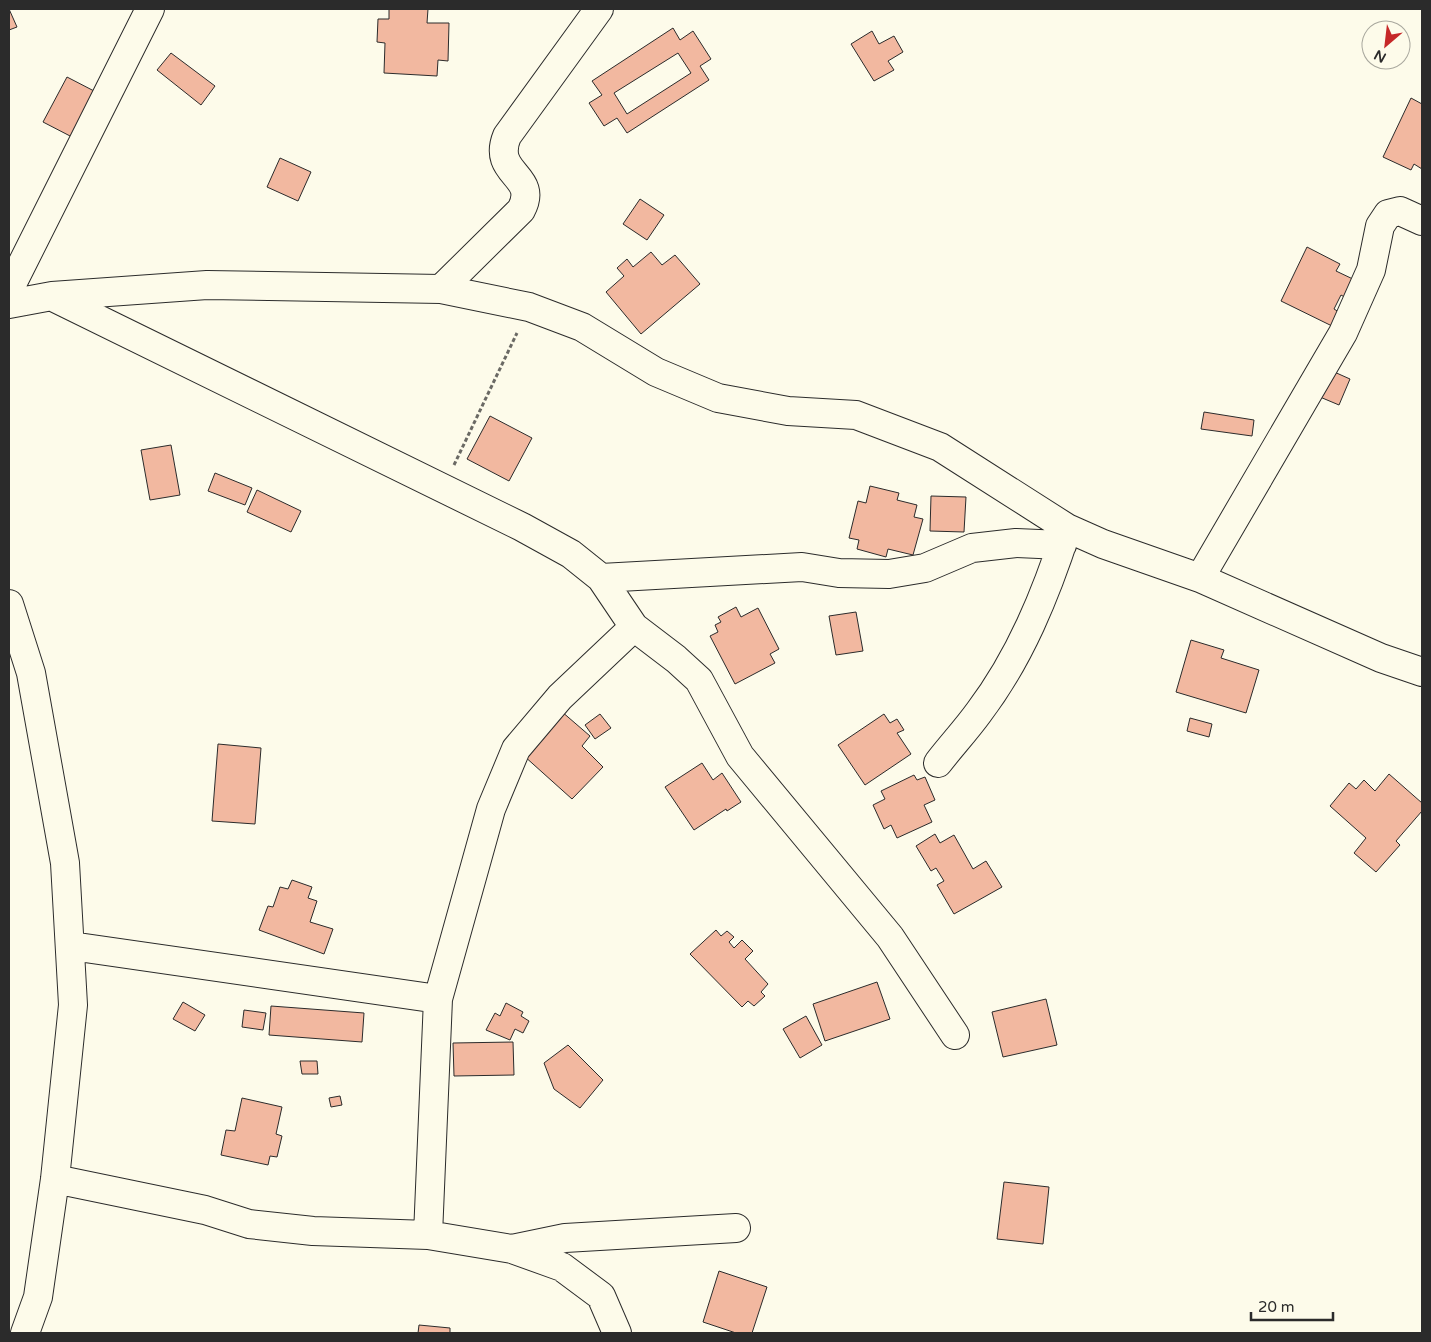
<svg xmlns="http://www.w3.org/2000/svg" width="1431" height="1342" font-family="'Varela Round',sans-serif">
<rect width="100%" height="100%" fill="#fdfbea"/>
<!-- building -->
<path fill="#f2b8a0" stroke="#2b2b2b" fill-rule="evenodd" d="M9,9L17,27L9,30Z
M389,9H428L427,23H449L448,61L438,60L437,76L384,73L385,43L377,42L378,19H389Z
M673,28L680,40L693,31L711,59L700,66L709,80L627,133L617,118L604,126L589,103L602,95L592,81ZM678,53L691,73L627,114L614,93Z
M872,31L879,44L894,36L903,52L888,61L894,70L874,81L851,44Z
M171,53L215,86L201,105L157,70Z
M67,77L96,92L72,137L43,122Z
M1411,98L1422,104V169L1414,164L1411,170L1383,157Z
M280,158L311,172L298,201L267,187Z
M640,199L664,215L647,240L623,224Z
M1307,247L1340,264L1336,271L1357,281L1348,299L1341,295L1334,309L1339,312L1332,326L1281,301Z
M651,252L662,265L675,255L700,284L641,334L606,292L624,276L617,268L627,259L633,267Z
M1332,371L1350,379L1339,405L1320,397Z
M1204,412L1254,420L1252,436L1201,429Z
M490,416L532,438L509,481L467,459Z
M171,445L180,495L150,500L141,450Z
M215,473L252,488L245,505L208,491Z
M870,486L899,493L897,500L917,505L914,517L923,519L913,555L888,549L886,557L857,549L859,540L849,538L858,501L866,503Z
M257,490L301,511L291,532L247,512Z
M931,496L966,497L964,532L930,531Z
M736,607L741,617L758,608L779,649L770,654L775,663L735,684L710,636L718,632L715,625L721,622L718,617Z
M856,612L863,651L836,655L829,616Z
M1191,640L1224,650L1221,658L1259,670L1246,713L1176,692Z
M561,711L590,736L582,746L603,767L572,799L523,755Z
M600,714L611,728L595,739L585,725Z
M884,714L890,723L897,719L904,730L897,733L911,754L865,785L838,745Z
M1190,718L1212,724L1209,737L1187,731Z
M218,744L261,748L255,824L212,821Z
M702,763L713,780L722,773L741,802L727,811L726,809L694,830L665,787Z
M1389,774L1422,803V811L1396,841L1400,845L1376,872L1354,853L1366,838L1330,806L1349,783L1356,789L1364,780L1375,791Z
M914,775L917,780L925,777L935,800L924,805L932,822L897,838L891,825L884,829L873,805L885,799L881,791Z
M935,834L940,843L954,835L973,869L986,861L1002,887L954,914L937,885L944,881L936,868L931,871L916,846Z
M292,880L312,887L308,898L317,901L310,922L333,929L324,954L259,930L268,906L273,907L280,887L288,889Z
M716,930L721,936L727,931L734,937L729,942L734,948L742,940L753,951L745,959L768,984L761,992L765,996L754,1006L748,1001L742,1007L690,954Z
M877,982L890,1019L825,1041L813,1004Z
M1046,999L1057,1045L1003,1057L992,1012Z
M183,1002L205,1015L195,1031L173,1019Z
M506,1003L523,1012L521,1016L529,1021L523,1033L515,1029L510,1040L486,1030L495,1013L500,1016Z
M271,1006L364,1013L362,1042L269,1035Z
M244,1010L266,1013L263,1030L242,1027Z
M806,1016L822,1045L800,1058L783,1029Z
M513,1042L514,1075L454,1076L453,1043Z
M568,1045L603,1080L580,1108L554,1089L544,1063Z
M300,1061H317L318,1074H302Z
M340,1096L342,1105L331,1107L329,1098Z
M242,1098L282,1107L276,1134L282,1136L277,1157L270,1156L268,1165L221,1155L226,1130L235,1131Z
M1004,1182L1049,1187L1043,1244L997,1239Z
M719,1271L767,1287L752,1333H736L703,1322Z
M419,1325L450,1328V1333H418Z"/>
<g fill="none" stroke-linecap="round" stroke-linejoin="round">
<!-- minor casing -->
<g stroke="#2b2b2b" stroke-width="30">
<path id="minor" d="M441,289L521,210C540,175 491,175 507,136L599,9
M9,290L150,9
M53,297L522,527L571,554L601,578L634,627L676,659L699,680L740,756L890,937L955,1035
M9,304L52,296L207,285L441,289L529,307L582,327L656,372L718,398L788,411L856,415L940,447L1067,528L1103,544L1200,578L1381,658L1422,672
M601,578L802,567L839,573L889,574L925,568L972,548L1016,543L1062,545
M1200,578L1343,333L1371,270L1380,226L1388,214L1400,211L1422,221
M9,604L31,673L65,863L73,1005L55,1179L38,1297L25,1333
M938,763C951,746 966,730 979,712C1020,658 1046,594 1067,529
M71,946L438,999
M55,1179L205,1210L249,1224L313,1231L428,1235L512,1249L562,1267L601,1296L617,1333
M428,1235L438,999L491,809L516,749L560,697L634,627
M512,1249L565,1238L736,1228"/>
</g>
<!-- path -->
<path stroke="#6a6964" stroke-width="3" stroke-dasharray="4 2.5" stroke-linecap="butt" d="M454,465L517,333"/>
<!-- minor -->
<use href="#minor" stroke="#fdfbea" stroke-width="28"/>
</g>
<!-- border -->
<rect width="1431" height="1342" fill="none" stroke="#2b2b2b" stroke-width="20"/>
<!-- north arrow -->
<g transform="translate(1386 45) rotate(208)"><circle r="24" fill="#fdfbea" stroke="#a9a89e"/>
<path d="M0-4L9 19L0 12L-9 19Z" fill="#c62828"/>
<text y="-8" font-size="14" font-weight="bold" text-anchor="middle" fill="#2b2b2b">N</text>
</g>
<!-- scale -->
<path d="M1251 1312v8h82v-8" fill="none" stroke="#2b2b2b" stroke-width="2.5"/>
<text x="1258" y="1312" font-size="15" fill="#2b2b2b" stroke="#fdfbea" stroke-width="4" paint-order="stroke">20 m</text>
</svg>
